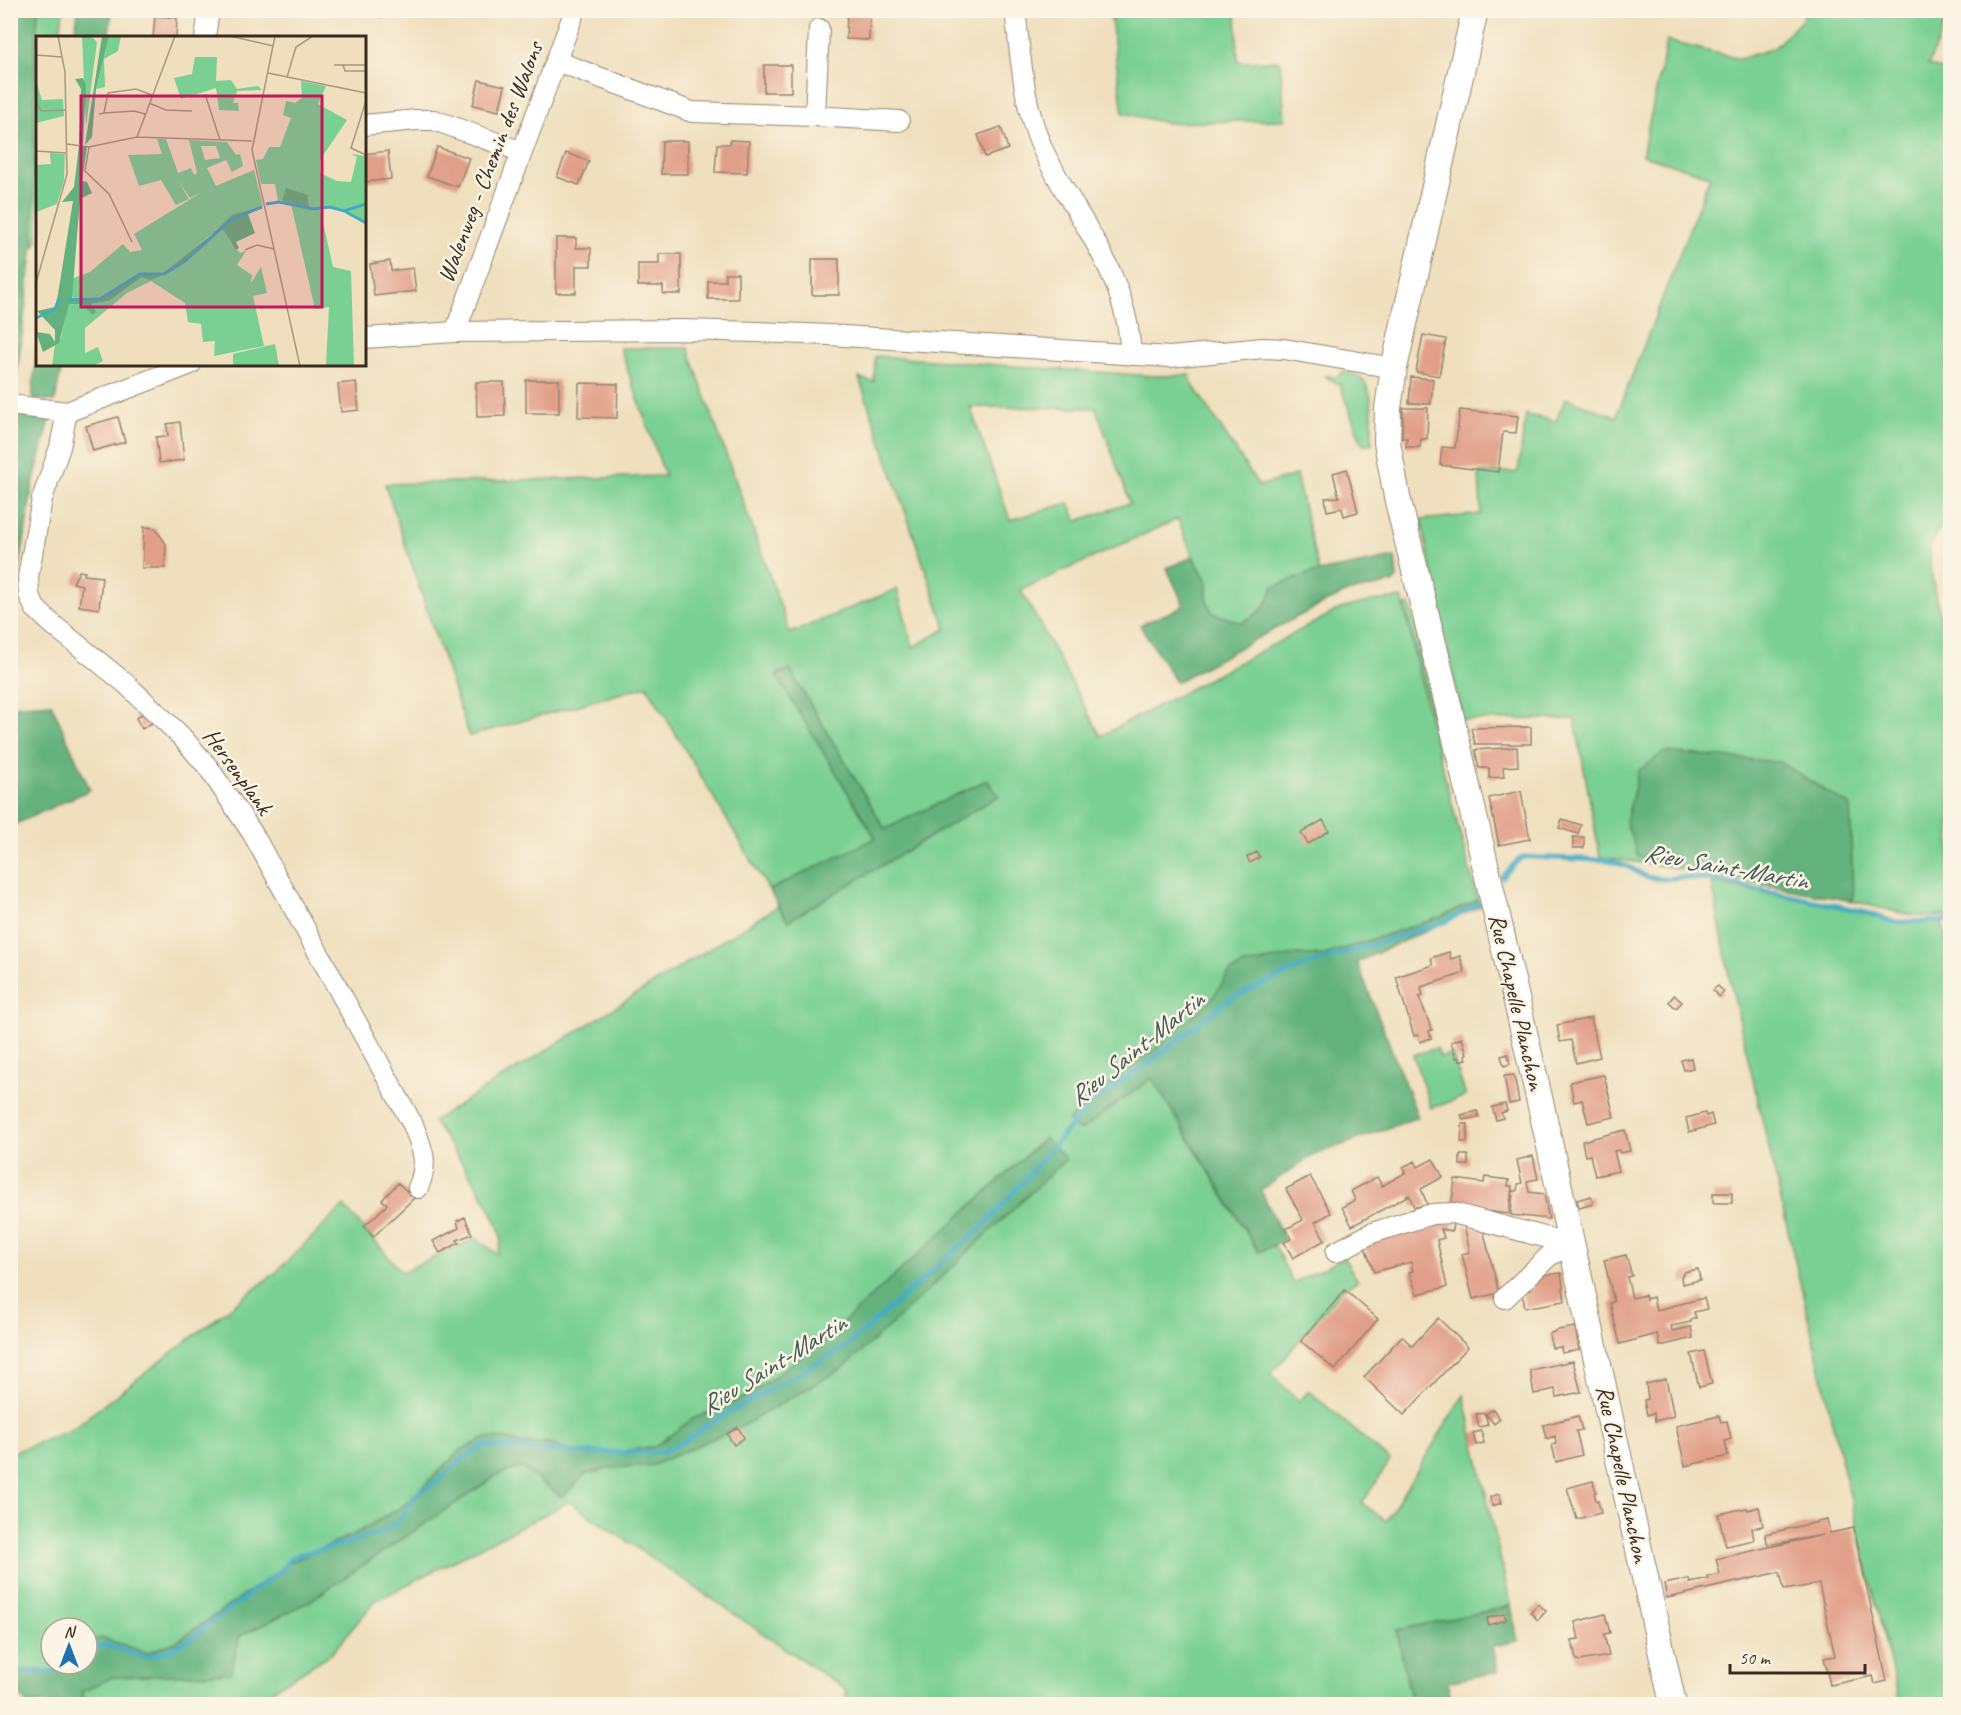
<svg xmlns="http://www.w3.org/2000/svg" width="1961" height="1715" font-family="Caveat,sans-serif">
<rect width="100%" height="100%" fill="#fcf5e5"/>
<filter id="ink" filterUnits="userSpaceOnUse"><feTurbulence type="fractalNoise" baseFrequency=".0167" numOctaves="2"/><feDisplacementMap in="SourceGraphic" scale="12" xChannelSelector="R" yChannelSelector="G"/><feConvolveMatrix kernelMatrix="1 2 1 2 8 2 1 2 1" color-interpolation-filters="sRGB"/></filter>
<filter id="wash" filterUnits="userSpaceOnUse"><feTurbulence type="fractalNoise" baseFrequency=".008" numOctaves="4" result="noise"/><feDisplacementMap in="SourceGraphic" scale="24" xChannelSelector="R" yChannelSelector="G"/><feGaussianBlur stdDeviation="1.35" result="paint"/><feColorMatrix in="noise" values="0 0 0 0 0 0 0 0 0 0 0 0 0 0 0 0 0 1.4 0 .05"/><feComposite in="paint" operator="in"/></filter>
<g filter="url(#wash)">
<rect width="100%" height="100%" fill="#efdfbe"/>
<!-- green -->
<path fill="#7ad093" stroke="#5a7d58" stroke-width="1.5" fill-rule="evenodd" d="M38,11H63L59,37L38,38V232L36,246H33L35,47Z
M1110,11H1236L1238,62L1280,61L1285,120L1166,123L1123,113Z
M1805,11H1950L1928,65L1950,73V508L1930,546V567L1936,599L1943,626L1950,632V914C1925,923 1880,907 1853,901L1850,806L1638,856L1658,865L1600,857L1575,719L1462,720L1421,520L1481,514L1479,473L1518,472L1526,415L1556,421L1566,398L1616,417L1710,176L1642,155L1667,41L1740,59L1774,48L1802,20Z
M620,348H688L790,633L897,589L913,647L946,629L859,378L874,382L875,356L1153,376L1190,375L1191,382L1259,486L1296,475L1319,573L1308,574L1273,587C1268,607 1259,614 1241,623L1212,613L1207,601V581L1193,557L1178,519L1021,590L1101,736L1340,609L1373,601L1402,598L1431,726L1478,900L1441,917L1301,963L1149,1054L1085,1102L1080,1131L1152,1078L1258,1252L1274,1245L1293,1283L1344,1258L1358,1281L1343,1288L1271,1374L1299,1401L1309,1391L1390,1461L1362,1503L1386,1521L1464,1395L1511,1606L1397,1630L1412,1704H848L845,1689L569,1502L375,1601L331,1654L250,1704H88L81,1692L113,1677L230,1672L240,1636L308,1602L499,1474L522,1468L562,1497L586,1474L613,1468L653,1465L744,1425L843,1368L1045,1138L832,1333L748,1396L693,1419L654,1447L599,1454L577,1453L548,1443L523,1444L508,1439L461,1450L403,1506L355,1534L293,1561L176,1642L146,1653L103,1638L87,1641V1628H51V1664H68C54,1675 27,1669 11,1669V1453L71,1430L274,1274L344,1206L402,1272L476,1238L497,1254C498,1250 501,1245 501,1241C502,1215 449,1145 433,1121L778,906L788,921L986,780L885,830L790,670L777,675L876,839L769,890L647,686L469,736L385,484L665,476ZM970,407L1096,408L1130,503L1077,521L1069,503L1010,520Z
M1343,372C1381,376 1370,416 1372,444H1362L1340,385L1325,376L1337,377Z
M1410,605L1437,722L1433,723L1405,606Z
M1712,883L1862,911L1894,922L1942,921L1950,956V1704H1900L1837,1442L1730,980Z
M1437,1048L1440,1057L1452,1054L1466,1096L1431,1108L1413,1055Z"/>
<!-- forest -->
<path fill="#63b27d" stroke="#4f6e4e" stroke-width="1.5" d="M11,11H38L35,47L33,245L14,396H11Z
M78,11H112L108,37H74Z
M37,348L38,364L62,365L55,401L32,399Z
M11,411L51,416L33,483L11,623Z
M1193,557L1207,581V601L1212,613L1241,623C1259,614 1268,607 1273,587L1308,574L1395,557L1397,578L1392,583L1345,593L1295,618L1176,682L1140,625L1184,606L1167,568Z
M790,670L885,829L987,780L999,796L788,921L769,890L876,838L776,675Z
M51,703L90,790L11,826V706Z
M1665,752L1780,762L1850,806L1853,901L1658,865L1638,856L1626,822L1639,770Z
M1478,900L1481,906L1357,962L1418,1117L1312,1156L1261,1190L1284,1240L1259,1252L1152,1078L1080,1131L1068,1121L1085,1102L1149,1054L1211,1000L1230,972L1242,966L1293,955H1316L1318,957L1441,917Z
M1045,1138L1066,1159L907,1310L843,1368L744,1425L653,1465L613,1468L586,1474L562,1497L522,1468L499,1474L308,1602L240,1636L231,1673L113,1677L81,1692L88,1704H27L19,1694L11,1693V1669C27,1669 54,1675 68,1664H87V1641L103,1638L146,1653L176,1642L293,1561L355,1534L403,1506L461,1450L486,1438L508,1439L523,1444L548,1443L577,1453L599,1454L654,1447L693,1419L748,1396L832,1333Z
M1511,1606L1518,1641L1493,1646L1498,1672L1447,1682L1452,1704H1412L1397,1630Z"/>
<g fill="none" stroke-linecap="round" stroke-linejoin="round">
<!-- stream -->
<path stroke="#42abc2" stroke-width="5" d="M1502,877C1510,870 1514,862 1523,857L1608,860L1629,867L1646,877L1663,879L1681,877L1714,880L1862,911L1894,922L1942,921L1950,918
M87,1648L106,1645L140,1656H152L171,1650L192,1638L205,1627L270,1579L282,1570L289,1560L298,1555L355,1541L386,1531L398,1521L418,1493L437,1482L462,1459L482,1446L582,1453L662,1452L685,1441L709,1424L847,1346L987,1223L1089,1105L1154,1059L1229,999L1302,967L1444,922L1480,903
M10,1671C29,1672 53,1677 68,1664"/>
</g>
<g id="blocks">
<!-- building -->
<path fill="#e19f89" d="M378,10H408V13L379,17Z
M444,10H464L461,18Z
M847,11L870,12L869,40L846,39Z
M155,16L177,18L176,38H153Z
M764,65H791V92H764Z
M479,80L505,86L499,111L473,105Z
M1001,127L1008,149L985,157L978,135Z
M730,140L749,141L747,173L715,172L717,144H730Z
M662,141H688V174H661Z
M437,147L469,158L458,187L427,176Z
M388,151L391,179L364,182V154Z
M566,153L589,161L579,185L557,177Z
M556,238H576V248H591V266H576V293H556Z
M659,254H681V294H663V286H638V264H659Z
M812,259H839V295H812Z
M390,261L391,271L413,268L416,291L374,296L370,264Z
M725,273H738V299H708V281H725Z
M1423,335L1446,339L1439,376L1416,372Z
M1411,377L1433,379L1431,404L1409,403Z
M526,380H559V413H526Z
M356,382L359,410L341,412L338,384Z
M476,382H504L505,416L477,417Z
M579,383L618,384L617,418L578,417Z
M1403,408H1428L1427,439H1421L1420,447H1406L1407,438H1402Z
M1460,410L1518,416L1516,433L1503,432L1498,472L1440,465L1442,447L1455,448Z
M118,417L125,442L93,451L86,426Z
M180,422L184,460L159,463L156,437L168,436L167,424Z
M1347,469L1358,512L1344,516L1342,508L1327,511L1325,498L1339,497L1333,473Z
M144,527L155,528L166,544L165,568H142Z
M79,571L85,572L84,575L102,577L99,609L79,606L82,585L73,583Z
M145,712L152,723L142,729L136,718Z
M1531,727V744H1475L1471,728Z
M1517,747L1518,766L1503,767L1504,777L1489,778V768H1479L1475,750Z
M1521,791L1530,839L1499,845L1489,798Z
M1562,819L1581,825L1578,834L1559,828Z
M1323,820L1329,831L1308,844L1301,833Z
M1573,837H1584V848H1573Z
M1257,852L1260,857L1250,863L1247,857Z
M1449,952L1451,959L1460,956L1465,973L1421,987L1423,996L1419,997L1432,1030L1429,1031L1431,1038L1420,1042L1418,1035L1414,1036L1396,977L1433,965L1431,958Z
M1718,986L1724,992L1719,997L1713,990Z
M1674,995L1682,1002L1676,1008L1669,1002Z
M1591,1018L1600,1057L1576,1063L1571,1040L1560,1042L1557,1025Z
M1462,1038L1467,1054L1465,1055L1467,1059L1460,1061L1459,1057L1456,1058L1451,1042Z
M1508,1054L1510,1064L1504,1066L1501,1056Z
M1691,1058L1693,1068L1684,1070L1681,1060Z
M1514,1075L1519,1102L1509,1104L1504,1076Z
M1604,1075L1614,1117L1588,1123L1582,1100L1574,1102L1570,1082Z
M1505,1104L1507,1111L1501,1113L1503,1118L1496,1120L1492,1107Z
M1477,1111L1479,1117L1463,1120L1461,1115Z
M1705,1113L1706,1116L1711,1114L1714,1125L1689,1132L1686,1118Z
M1462,1124H1468L1467,1142H1461Z
M1625,1130L1630,1151L1620,1153L1619,1150L1614,1151L1619,1171L1595,1176L1590,1155L1585,1156L1582,1141Z
M1460,1155H1468V1165H1460Z
M1533,1156L1538,1179L1527,1181L1529,1192L1544,1194L1549,1219L1511,1215L1513,1191H1517L1518,1184L1522,1183L1517,1160Z
M1433,1159L1443,1177L1421,1189L1428,1206L1414,1207L1409,1195L1352,1226L1342,1207L1355,1200L1351,1191L1377,1177L1382,1186L1405,1173L1403,1167L1415,1161L1418,1167Z
M1310,1176L1331,1213L1315,1222L1325,1240L1293,1258L1284,1242L1291,1239L1286,1229L1303,1220L1286,1189Z
M1485,1177L1509,1180L1508,1186H1512L1509,1214L1451,1207L1455,1179L1484,1183Z
M398,1183L414,1198L373,1237L364,1226L385,1207L387,1204L382,1200Z
M1713,1193H1732V1203H1713Z
M1591,1196L1593,1204L1579,1208L1577,1200Z
M465,1217L472,1234L457,1240L459,1243L440,1253L433,1241L459,1228L457,1221Z
M1438,1220L1453,1223L1452,1231L1441,1229L1444,1238L1437,1240L1447,1287L1417,1294L1409,1272L1413,1271L1411,1262L1374,1272L1364,1244Z
M1464,1225L1483,1229L1499,1293L1473,1299L1462,1254L1470,1252Z
M1626,1255L1632,1276L1627,1277L1632,1298L1645,1295L1646,1299L1653,1297L1656,1310L1704,1298L1707,1309L1694,1312L1696,1318L1691,1320V1322L1671,1326L1672,1331L1691,1327L1693,1338L1660,1346L1657,1334L1620,1344L1610,1303L1614,1302L1604,1260Z
M1698,1269L1700,1280L1682,1284L1681,1277L1684,1272Z
M1561,1273L1565,1301L1525,1308L1522,1291L1531,1289L1530,1282L1536,1276Z
M1345,1290L1378,1319L1335,1370L1301,1341Z
M1438,1318L1468,1347L1404,1415L1364,1377L1402,1336L1412,1346Z
M1575,1327L1579,1350L1562,1353L1561,1347L1552,1348L1549,1334L1558,1330Z
M1704,1351L1712,1384L1699,1387L1691,1354Z
M1573,1361L1581,1392L1557,1397L1555,1389L1534,1394L1530,1370Z
M1666,1379L1674,1416L1655,1421L1654,1413L1647,1415L1644,1400L1648,1399L1646,1384Z
M1493,1409L1500,1419L1494,1424L1486,1414Z
M1485,1413L1488,1425L1479,1427L1476,1414Z
M1578,1416L1582,1430L1576,1431L1582,1455L1556,1462L1552,1445L1556,1444L1555,1436L1546,1439L1543,1425Z
M1719,1416L1721,1422L1727,1421L1731,1439L1725,1441L1728,1456L1685,1466L1676,1426Z
M738,1427L744,1438L734,1445L727,1434Z
M1481,1431L1484,1443L1476,1445L1473,1433Z
M1593,1481L1596,1492L1594,1493L1596,1501H1598L1601,1513L1577,1519L1567,1488Z
M1499,1494L1502,1503L1492,1506L1490,1497Z
M1759,1507L1763,1526L1752,1528L1754,1540L1726,1546L1718,1514L1747,1508L1748,1510Z
M1827,1520L1830,1533L1854,1528L1887,1681L1875,1684L1873,1676L1830,1685L1824,1658L1835,1656L1819,1584L1784,1590L1780,1572L1667,1598L1664,1584L1689,1579L1690,1583L1709,1579L1708,1577L1720,1574L1716,1559L1823,1535L1768,1545L1765,1534Z
M1538,1604L1546,1611L1538,1620L1530,1612Z
M1504,1614L1506,1620L1488,1625L1487,1618Z
M1605,1614L1610,1633L1604,1634L1609,1656L1579,1661L1576,1659L1572,1640L1579,1639L1575,1622Z"/>
</g>
</g>
<g filter="url(#ink)">
<use href="#blocks" fill-opacity="0" stroke="#95846e" stroke-width="1.5"/>
<g fill="none" stroke-linecap="round" stroke-linejoin="round">
<!-- minor casing -->
<g stroke="#95846e" stroke-width="22">
<path id="minor" d="M1015,10C1021,58 1023,106 1043,150C1069,205 1111,254 1125,314C1129,328 1129,342 1132,355
M205,38L209,10
M556,61L692,112L815,116L899,121
M815,116L819,29
M364,125L417,120H434L522,152
M455,332L575,10
M364,338L455,332L683,330L757,332L829,335L1170,357L1263,348L1284,349L1394,368
M10,405L67,412L191,364
M67,412L60,447L42,499L28,577L29,595L35,608L52,624L125,683L181,736L208,767L253,834L413,1125C423,1150 429,1162 418,1188
M1336,1252L1372,1233L1432,1214L1453,1213L1571,1244
M1505,1298L1549,1256L1571,1244"/>
</g>
<!-- tertiary casing -->
<g stroke="#95846e" stroke-width="28">
<path id="tertiary" d="M1475,10L1394,368L1388,408L1387,442L1397,497L1451,717L1541,1106L1673,1704"/>
</g>
<!-- minor -->
<use href="#minor" stroke="#fff" stroke-width="20"/>
<!-- tertiary -->
<use href="#tertiary" stroke="#fff" stroke-width="26"/>
</g>
</g>
<g text-anchor="middle" stroke-width="5" stroke-linejoin="round" paint-order="stroke">
<!-- street labels -->
<g font-size="24" fill="#3b2a1e" stroke="#fcf5e5">
<text transform="translate(490 162) rotate(-69)" y="8">Walenweg - Chemin des Walons</text>
<text transform="translate(238 771) rotate(54)" y="8">Hersenplank</text>
<text transform="translate(1517 1002) rotate(77)" y="8">Rue Chapelle Planchon</text>
<text transform="translate(1623 1474) rotate(78)" y="8">Rue Chapelle Planchon</text>
</g>
<!-- water labels -->
<g font-size="26" font-style="italic" fill="#3d5757" stroke="#fcf5e5">
<text transform="translate(1726 866) rotate(10)" y="9">Rieu Saint-Martin</text>
<text transform="translate(1136 1048) rotate(-39)" y="9">Rieu Saint-Martin</text>
<text transform="translate(773 1364) rotate(-32)" y="9">Rieu Saint-Martin</text>
</g>
</g>
<!-- overview -->
<g transform="translate(36 36)">
<rect width="330" height="330" fill="#efdfbe"/>
<path d="M46,0H55L61,6L50,90ZM73,0H85L82,15L68,23L69,51L60,53ZM159,21H181L180,45L195,44L201,53L222,50L226,54L201,55L197,67H202L203,75L183,74L180,52L145,63L138,42L156,38ZM0,45L6,64L27,63L28,80L0,87ZM265,45L290,50L282,68L311,84L284,124V137L301,145L315,146L321,121L315,118L330,120V186L294,170L284,173L297,231L315,235L318,330H290L293,271L279,273L255,168L273,172L272,159L242,165L239,148H225L220,124L227,123L233,111H244L255,82L247,79L250,65L259,67L266,62ZM121,103H130L142,137L155,132L158,139L161,137L153,104L191,106L200,119L204,118L207,130L196,136L190,124L171,132L180,150L218,134L227,170L196,182L178,195L187,192L200,213L204,217L210,215L201,229L216,239L215,247L225,231L231,257L217,260L228,310L178,320L179,305L167,306L165,288L152,286L149,267L115,245L91,257L49,292V317L62,311L67,325L57,330H16L19,308L25,302L32,268H48L56,279L55,268L73,265L106,241L125,240L137,235L176,202L173,200L137,231L126,238L109,237L67,262L41,265L34,259L35,243L54,236L87,208L94,216L106,214L98,198L166,156L154,162L141,143L153,163L140,169L125,144L103,150L92,119L126,118ZM165,110H180L184,122L169,124ZM14,117L29,118L28,144L21,168L0,176V129L15,128ZM239,308L243,330H197V318Z" fill="#7ad093" fill-rule="evenodd"/>
<path d="M66,0H73L60,53L56,101L49,109ZM47,42L50,50L47,109L43,108L45,53L39,43ZM43,110L51,111L46,145L51,146L56,157L44,163L36,262L63,263L105,237L126,238L174,200L176,202L137,235L114,244L106,241L73,265L55,268L60,276L56,279L47,268H33L23,307L7,316L0,296L14,298L19,306V294L1,275L19,271L22,258L37,165L26,166L38,151ZM250,152L272,159L273,171L246,165ZM227,170L212,178L219,197L200,206L203,212L200,214L187,193L176,198L196,179Z" fill="#63b27d"/>
<path fill="none" stroke="#42abc2" stroke-width="3" d="M230,168L243,166L278,173L294,171L308,175L330,168M310,176L330,187M31,264L64,263L104,238H128L149,225L196,183L226,171M0,282L19,273L23,263"/>
<path fill="none" stroke="#a7977e" stroke-width="1.5" d="M194,0L237,10M239,0L216,114L264,330M0,19L26,21M298,29H330M307,29L309,35H330M232,37L330,57M251,41L260,11L277,0M169,58L184,104M330,65L315,112L330,119M0,66L5,75L30,74M113,67L130,74L156,75M68,77L98,75L109,78M63,78L68,77L72,57L100,53L116,59M101,101L139,0M31,108L53,111L101,101L216,105M53,111L49,135L73,158L96,206M0,115L30,117M209,214L221,209L238,213M0,247L31,138L29,36L22,0"/>
<path fill="#c2185b" fill-opacity="0.15" stroke="#c2185b" stroke-width="3" d="M45,60H286V271H45Z"/>
<rect width="330" height="330" fill="none" stroke="#3b2a1e" stroke-width="3"/>
</g>
<!-- margin -->
<rect width="1961" height="1715" fill="none" stroke="#fcf5e5" stroke-width="36"/>
<!-- north arrow -->
<g transform="translate(69 1646)"><circle r="28" fill="#fcf5e5" stroke="#afa495" stroke-width="1.5"/>
<path d="M0-4.5L10 22L0 15L-10 22Z" fill="#1f6fb2"/>
<text y="-9" font-size="16" font-weight="bold" text-anchor="middle" fill="#3b2a1e">N</text>
</g>
<!-- scale -->
<path d="M1730 1664v9h135v-9" fill="none" stroke="#3b2a1e" stroke-width="3"/>
<text x="1739" y="1664" font-size="18" fill="#3b2a1e" stroke="#fcf5e5" stroke-width="4.5" paint-order="stroke">50 m</text>
</svg>
